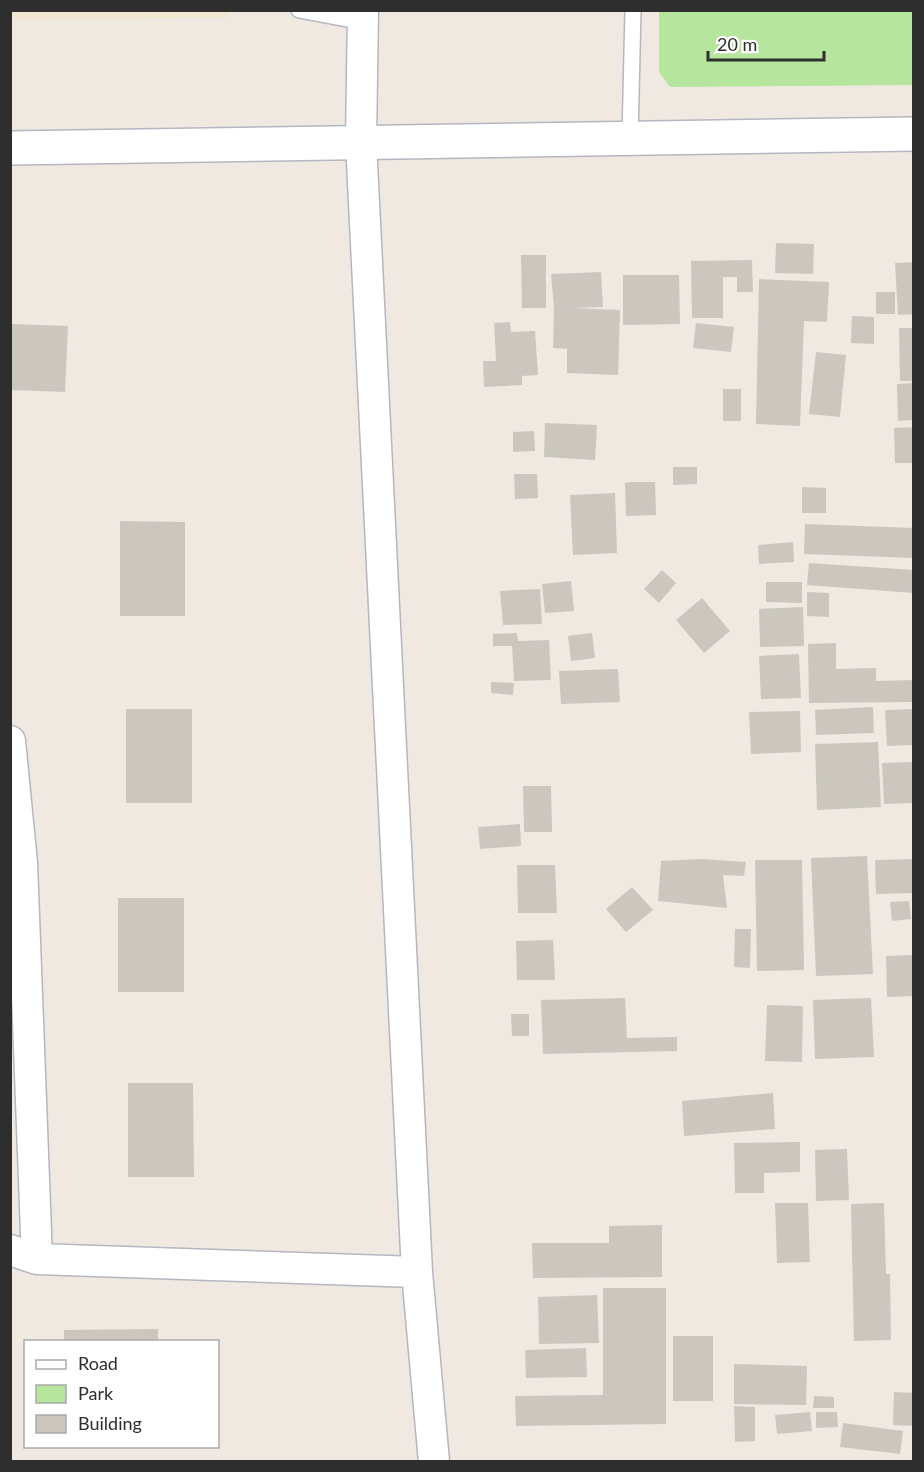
<svg xmlns="http://www.w3.org/2000/svg" width="924" height="1472" font-family="Lato,sans-serif">
<rect width="100%" height="100%" fill="#efe9e1"/>
<!-- education -->
<path fill="#f0e6d1" d="M228,10V18L10,19L11,10Z"/>
<!-- green -->
<path fill="#b6e59e" d="M659,11H913V85L670,87L659,72Z"/>
<!-- building -->
<path fill="#cbc7bf" d="M776,243L814,244L813,274L775,273Z
M521,255H546V308H522Z
M752,260L753,292H737V277H723V318H692L691,261Z
M914,262V314L898,315L895,263Z
M601,272L603,307L572,308L620,310L618,375L567,373V349L553,348L554,308L551,274Z
M623,275H679L680,324L623,325Z
M759,279L829,282L827,322L804,321L800,426L756,424Z
M876,292H895V314H876Z
M852,316L874,317V344L851,343Z
M510,322L511,332L535,331L538,375L522,376V385L484,387L483,361H496L494,323Z
M696,323L734,327L731,352L693,348Z
M10,324L68,326L65,392L10,390Z
M899,328H914V381H900Z
M816,352L846,355L840,417L809,414Z
M914,383V420L898,421L897,384Z
M723,389H741V421H723Z
M545,423L597,425L595,460L544,457Z
M914,427V463H895L894,428Z
M534,431L535,451L513,452V432Z
M673,467H697V484L673,485Z
M514,474H537L538,498L515,499Z
M631,482H655L656,515L626,516L625,483Z
M802,487L826,488V513H802Z
M615,493L617,553L573,555L570,495Z
M120,521L185,522V616H120Z
M805,524L914,528V558L804,554Z
M793,542L794,562L759,564L758,545Z
M809,563L914,570V593L807,585Z
M662,570L676,583L659,603L644,589Z
M571,581L574,611L545,613L542,584Z
M766,582H802V603L766,602Z
M540,589L542,624L503,625L500,591Z
M807,592L829,593V617L807,616Z
M702,598L730,631L704,653L676,620Z
M803,607L804,646L760,647L759,609Z
M517,633L518,641L549,640L551,680L514,681L512,646H493V634Z
M592,633L595,658L571,661L568,636Z
M836,643V669L876,668V681L914,680V702L809,703L808,644Z
M799,654L801,698L761,699L759,656Z
M618,669L620,702L561,704L559,671Z
M491,682L514,683L513,695L491,693Z
M873,707L874,733L816,735L815,710Z
M126,709H192V803H126Z
M914,709V745L887,746L885,710Z
M800,711L801,752L751,754L749,712Z
M878,742L881,807L817,810L815,744Z
M912,762L914,803L884,804L882,763Z
M523,786H551L552,832H524Z
M520,824L521,846L480,849L478,827Z
M867,856L873,974L816,976L811,858Z
M701,859L746,862L744,876L723,875L727,908L658,901L661,861Z
M914,859V893L876,894L875,860Z
M755,860H802L804,970L757,971Z
M517,865H555L557,913H518Z
M632,887L653,910L626,932L606,909Z
M118,898H184V992H118Z
M909,901L911,919L892,921L890,902Z
M735,929H751L750,968L734,967Z
M553,940L555,980H517L516,941Z
M914,955V996L887,997L886,956Z
M625,998L627,1038L677,1037V1051L543,1054L541,1000Z
M871,998L874,1057L815,1059L813,1000Z
M767,1005L803,1006L802,1062L765,1061Z
M511,1014H529V1036H512Z
M128,1083H193L194,1177H128Z
M773,1093L775,1129L684,1136L682,1101Z
M800,1142V1172L764,1173V1193H735L734,1143Z
M847,1149L849,1200L816,1201L815,1150Z
M775,1203H808L810,1262L777,1263Z
M884,1203L886,1274H890L891,1340L854,1341L851,1204Z
M662,1225V1277L533,1278L532,1243H609V1226Z
M603,1288H666V1424L516,1426L515,1396L603,1395Z
M597,1295L599,1343L539,1344L538,1297Z
M158,1329V1342H64V1330Z
M673,1336H713V1401H673Z
M586,1348L587,1377L526,1378L525,1350Z
M734,1364L807,1366L806,1405L734,1404Z
M894,1392L914,1393V1426L893,1425Z
M814,1396L834,1397V1408H813Z
M734,1406L755,1407V1441L735,1442Z
M810,1412L812,1431L777,1434L775,1415Z
M816,1412H837L838,1427L816,1428Z
M843,1423L903,1431L900,1454L840,1447Z"/>
<g fill="none" stroke-linecap="round" stroke-linejoin="round">
<!-- lane casing -->
<g stroke="#b4b7c1" stroke-width="18">
<path id="lane" d="M299,10L363,22
M630,138L633,10"/>
</g>
<!-- street casing -->
<g stroke="#b4b7c1" stroke-width="33">
<path id="street" d="M363,10L361,142L417,1272L434,1462
M10,741L22,863L37,1259
M10,1250L37,1259L417,1272"/>
</g>
<!-- secondary casing -->
<g stroke="#b4b7c1" stroke-width="36">
<path id="secondary" d="M10,148L914,134"/>
</g>
<!-- lane -->
<use href="#lane" stroke="#fff" stroke-width="15"/>
<!-- street -->
<use href="#street" stroke="#fff" stroke-width="30"/>
<!-- secondary -->
<use href="#secondary" stroke="#fff" stroke-width="33"/>
</g>
<!-- border -->
<rect width="924" height="1472" fill="none" stroke="#2e2e2e" stroke-width="24"/>
<!-- legend -->
<rect x="24" y="1340" width="195" height="108" fill="#ffffff" stroke="#ababab" stroke-width="1.5"/>
<rect x="36" y="1360" width="30" height="9" fill="#ffffff" stroke="#ababab" stroke-width="1.5"/>
<text x="78" y="1370" font-size="18" fill="#2e2e2e">Road</text>
<rect x="36" y="1385" width="30" height="18" fill="#b6e59e" stroke="#ababab" stroke-width="1.5"/>
<text x="78" y="1400" font-size="18" fill="#2e2e2e">Park</text>
<rect x="36" y="1415" width="30" height="18" fill="#cbc7bf" stroke="#ababab" stroke-width="1.5"/>
<text x="78" y="1430" font-size="18" fill="#2e2e2e">Building</text>
<!-- scale -->
<path d="M708 51v9h116v-9" fill="none" stroke="#2e2e2e" stroke-width="3"/>
<text x="717" y="51" font-size="18" fill="#2e2e2e" stroke="#ffffff" stroke-width="4.5" paint-order="stroke">20 m</text>
</svg>
